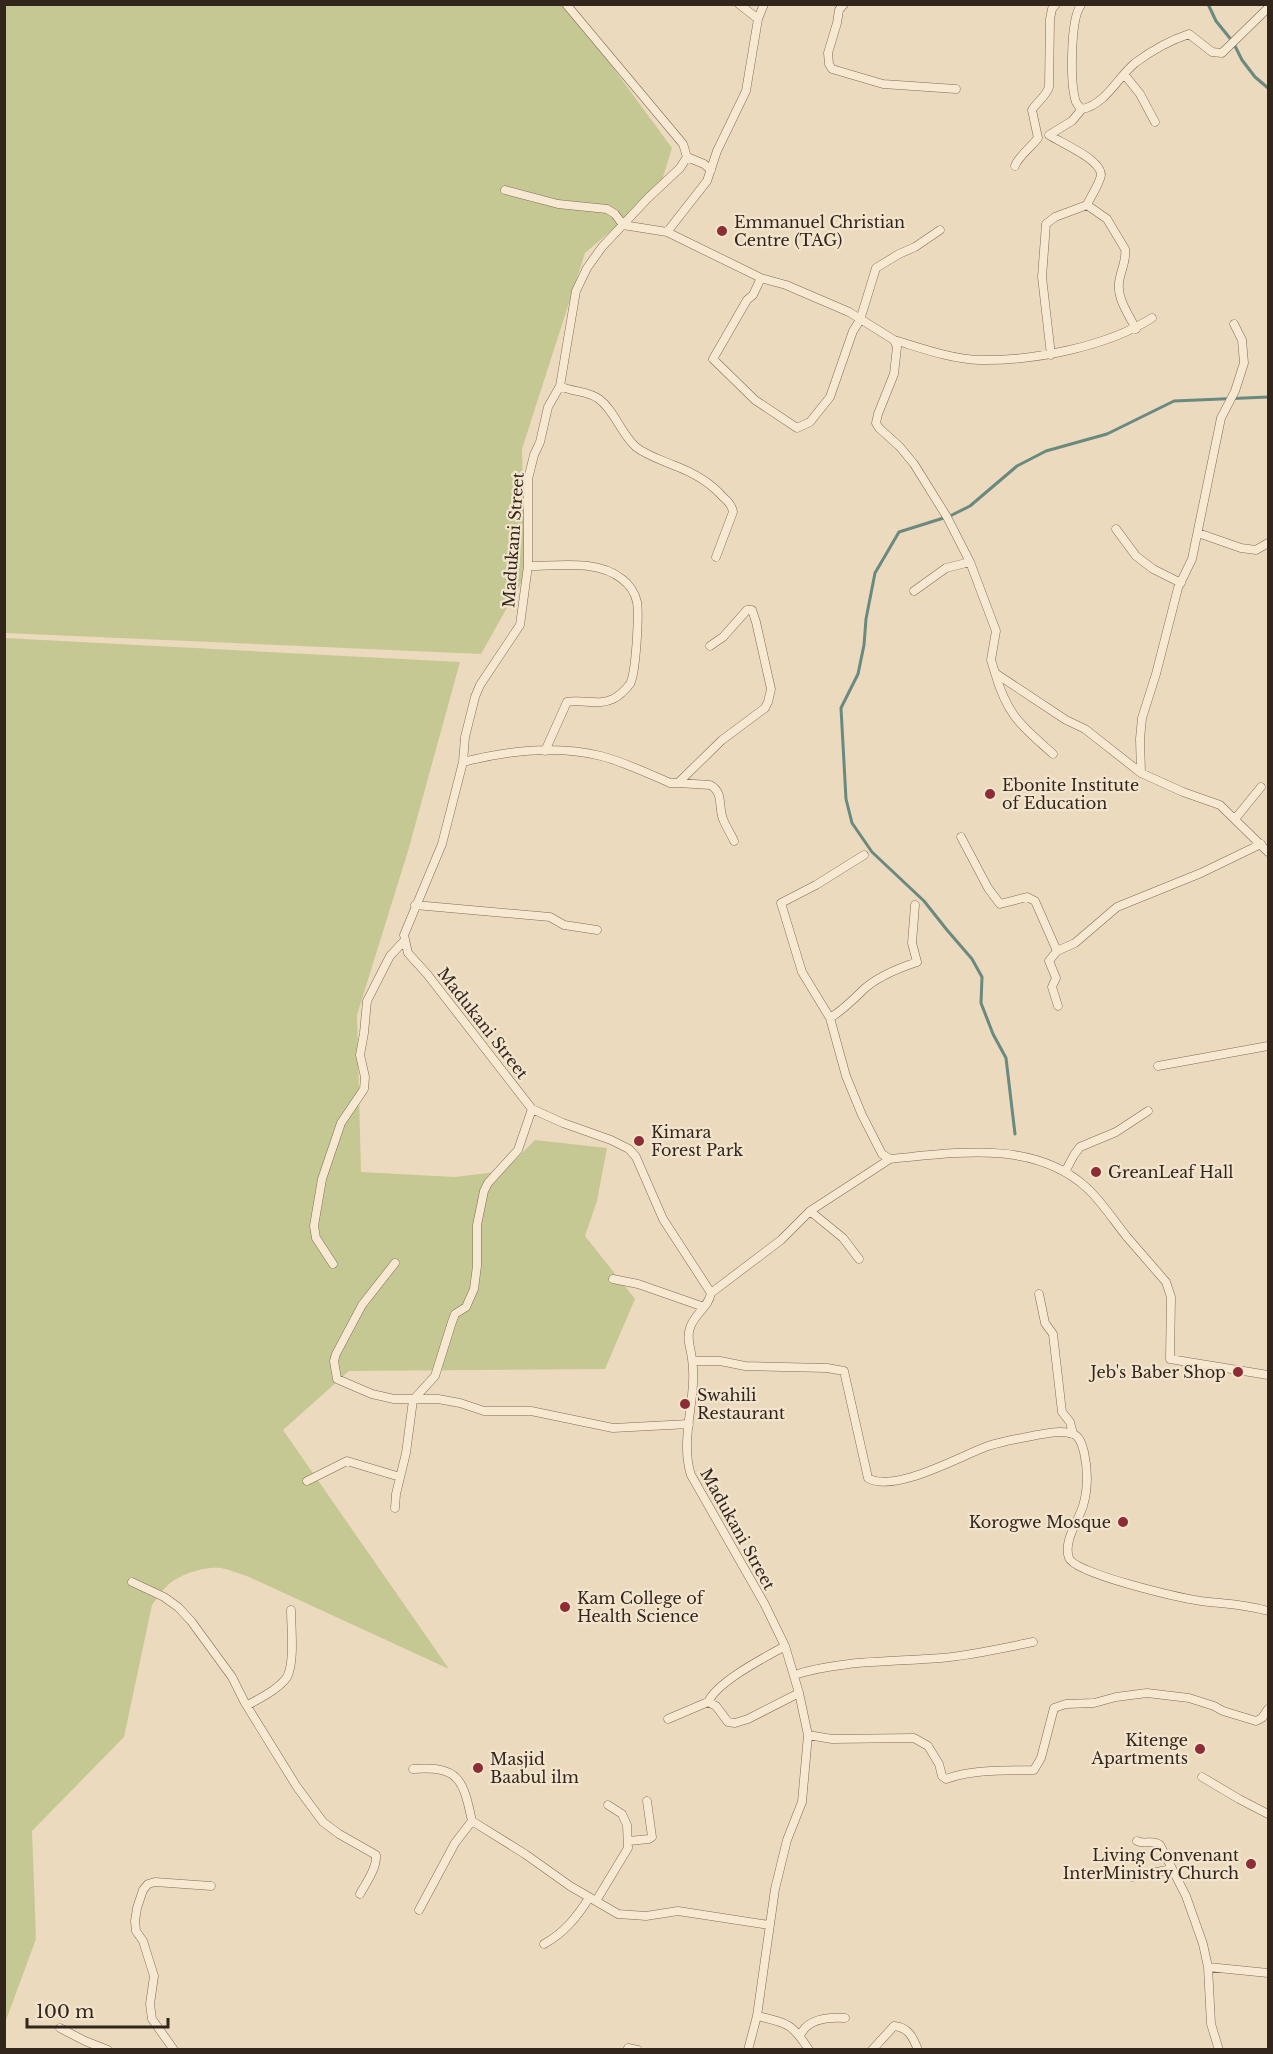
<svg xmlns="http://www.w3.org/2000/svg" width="1273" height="2054" font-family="'Libre Baskerville',serif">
<rect width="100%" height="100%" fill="#ebdabe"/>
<!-- green -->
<path fill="#c6c893" d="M5,5H567L672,148L659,190L585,253L522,449L525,576L481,654L5,633Z
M5,638L460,662L408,851L357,1015L361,1172L455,1177L504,1171L535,1140L607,1148L597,1201L585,1236L635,1299L605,1369L349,1371L283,1430L449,1669L249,1577C240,1574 231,1570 221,1568C203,1566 176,1575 164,1589C159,1594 156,1600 152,1605L124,1737L32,1831L36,1939L5,2023Z"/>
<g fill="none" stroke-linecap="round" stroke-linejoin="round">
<!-- stream -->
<path stroke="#6a897f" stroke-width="3" d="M1208,4L1216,21L1233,42L1242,60L1255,77L1268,88
M1015,1134L1006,1058L993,1034L981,1003L982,977L972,959L947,930L924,901L872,852L852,823L846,799L841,708L858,674L864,645L866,619L875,573L899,532L950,516L970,506L1017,466L1046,451L1107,434L1174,401L1268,397"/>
<!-- street casing -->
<g stroke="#826b58" stroke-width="9">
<path id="street" d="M566,4L683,144L687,157L680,168L648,198L602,247L587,268L576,291L560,386L548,407L540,442L534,455L528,479V566L520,625L480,685L475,697L465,737L463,762L442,844L404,935L408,953L427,974L532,1109L563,1123L611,1140L629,1149L636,1157L663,1219L711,1293C709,1307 694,1314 690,1328C686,1339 691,1348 692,1359C698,1397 679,1438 691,1475L764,1603L785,1646L799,1693L808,1735L802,1802L787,1840L775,1889L757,2016L748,2050
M739,4L758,19
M844,4L839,10L837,23L828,53L829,64L832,69L883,84L956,89
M1081,5C1070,19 1070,85 1076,102C1078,106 1079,107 1082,109C1105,105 1118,77 1135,63C1151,51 1171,40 1189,34L1212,52L1222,53L1268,8
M1124,74L1140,94L1155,122
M1082,109L1072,121L1049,135C1061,143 1101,159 1101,175C1100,183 1091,196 1087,205
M687,157L704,164L711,170
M1015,166C1017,158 1032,146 1038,138L1032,110C1037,102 1047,95 1049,87L1050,19L1052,9L1056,4
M505,190L558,204L607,209L615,214L623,225L667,232L761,278L786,285L849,312L894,340L897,347L894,374L878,414L876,423L879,428L900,447L914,464L947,517L970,562L996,631L991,660L995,673L1066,720L1085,729L1141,773L1183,792L1220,805L1268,852
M667,232L707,181L717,151L746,91L758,19L764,4
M761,278L753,295L747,300L713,359L755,400L797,428L810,422L830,397L853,331L860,320L876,268L899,254L915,247L940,230
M894,340C921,348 951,359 979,360C1033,361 1106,347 1152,318
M1051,355L1042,277L1046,224L1055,217L1087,205L1107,219L1125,249C1127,261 1120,271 1119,283C1117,299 1129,315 1136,329
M560,386C572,392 588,391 599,399C615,411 621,434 636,447C646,455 661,460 673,465C692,472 710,482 723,497C728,501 732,505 733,512L716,557
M1116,529L1136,556L1153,569L1181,583
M1198,533L1241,548L1256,550L1268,543
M528,566C558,566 597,559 622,579C629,584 635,593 637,602C639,615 636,673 630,684C626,689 619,696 613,699C599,706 582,699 567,702L545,751
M914,591L946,568L970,562
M995,673C1008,717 1021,725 1053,754
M463,762C506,751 557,745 601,756C624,762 647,773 670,783H678L722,740L765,708L768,702L771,689L756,622L752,610H747L723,637L710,646
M1141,773L1140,739L1142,718L1156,674L1178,588L1192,559L1221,418L1235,391L1244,363L1242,340L1234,324
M678,783L710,785C724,792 718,807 723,819C726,827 731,834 734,841
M1235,819L1261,787
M961,837L988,888L1000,904L1027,897L1035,901L1057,951
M864,855L816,885L781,903L802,972L830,1018L846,1076L862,1115L882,1154L890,1159C954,1153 1034,1139 1087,1188C1102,1202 1114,1221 1127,1237C1140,1252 1153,1267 1166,1282L1171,1297L1170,1359L1268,1375
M415,905L550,917L564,925L597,930
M1058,1006L1052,987L1056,978L1049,961L1057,951L1075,943L1117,907L1201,873L1261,844
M830,1018C843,1010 852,1001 862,991C876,977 899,968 917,962L912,943L915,905
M1158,1066L1268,1046
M1065,1172L1074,1155L1080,1147L1116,1132L1148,1111
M810,1211L843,1238L859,1259
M395,1263L362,1305L336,1354L334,1361L337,1379L372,1394L394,1399H438L460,1403L484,1411H531L613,1428L689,1424
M333,1264L316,1238L314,1226L322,1179L341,1123L364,1089L365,1077L360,1055L364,1033L367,1001L390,956L404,941
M613,1279L638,1284L704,1307
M711,1293L781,1240L810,1211L890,1159
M1039,1294L1045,1323L1053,1334L1062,1412L1070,1422L1073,1434
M693,1361H720L745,1366L827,1368L844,1371L868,1478C894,1494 962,1455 988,1446C1004,1441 1021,1438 1037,1435C1048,1433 1062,1430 1073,1434C1080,1436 1082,1445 1084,1452C1088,1470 1088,1489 1083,1506C1078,1522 1063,1541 1069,1558C1075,1574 1181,1598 1201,1601C1225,1604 1244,1604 1268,1611
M307,1481L347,1461L400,1477
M395,1508L396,1494L406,1453L413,1400L435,1376L452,1322L455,1314L466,1307L474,1289L477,1266V1225L484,1191L488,1183L518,1150L532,1109
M132,1582L164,1597L178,1607L191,1621L232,1677L245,1703L297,1787L323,1822L339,1834L376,1855C377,1868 366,1883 360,1894
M794,1675C841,1660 892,1662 941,1658C972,1655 1003,1648 1033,1642
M708,1702C718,1681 764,1658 785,1646
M248,1705C260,1698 279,1689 287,1677C295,1662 291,1627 291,1610
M668,1719L708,1702L716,1706L728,1722L735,1723L748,1719L799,1693
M808,1735L832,1739L914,1738L928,1746L939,1764L942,1776L946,1779C973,1769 1005,1771 1034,1770L1041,1758L1054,1708L1066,1704L1094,1703L1116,1697L1147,1693L1189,1698L1214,1706L1223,1711L1256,1721L1262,1718L1268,1709
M413,1769C459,1766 463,1779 472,1821L525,1854L570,1886L618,1914L646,1916L678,1911L769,1925
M1202,1777L1239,1799L1268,1814
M629,1841L649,1839L652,1837L647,1801
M1137,1841C1145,1845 1153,1839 1160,1845L1186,1896L1203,1944L1208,1967L1211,2024L1219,2050
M1132,1877L1172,1869
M596,1901L628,1848L627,1825L622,1814L608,1805
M419,1910L455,1843L472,1821
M544,1944C564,1933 577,1917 589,1898
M1208,1967L1268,1973
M757,2016C787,2023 792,2023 809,2050
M60,2028L85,2041L108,2050
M800,2036C807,2018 829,2017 845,2018
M628,2048L638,2050
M174,2050L152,2019L150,2004L154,1976L143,1941L136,1931L135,1921L137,1908L143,1890L148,1884L155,1882L211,1886
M872,2050L894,2026C908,2027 913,2037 918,2050"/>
</g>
<!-- street -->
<use href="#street" stroke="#f6e8d1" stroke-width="8"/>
</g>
<!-- markers -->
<g fill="#8d2c34" stroke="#f3e5cd" stroke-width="2">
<circle cx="722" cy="231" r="6"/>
<circle cx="990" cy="794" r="6"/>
<circle cx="639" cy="1141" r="6"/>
<circle cx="1096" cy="1172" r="6"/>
<circle cx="1238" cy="1372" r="6"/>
<circle cx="685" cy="1404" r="6"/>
<circle cx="1123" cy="1522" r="6"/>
<circle cx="565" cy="1607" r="6"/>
<circle cx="1200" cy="1749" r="6"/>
<circle cx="478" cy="1768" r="6"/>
<circle cx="1251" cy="1864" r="6"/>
</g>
<g text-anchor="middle" stroke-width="4.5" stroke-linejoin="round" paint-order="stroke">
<!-- poi labels -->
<g font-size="16" fill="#32251c" stroke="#f3e5cd" text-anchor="start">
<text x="734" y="228">Emmanuel Christian<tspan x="734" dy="18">Centre (TAG)</tspan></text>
<text x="1002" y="791">Ebonite Institute<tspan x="1002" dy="18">of Education</tspan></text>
<text x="651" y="1138">Kimara<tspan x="651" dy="18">Forest Park</tspan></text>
<text x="1108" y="1178">GreanLeaf Hall</text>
<text x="1226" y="1378" text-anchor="end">Jeb's Baber Shop</text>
<text x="697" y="1401">Swahili<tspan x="697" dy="18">Restaurant</tspan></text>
<text x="1111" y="1528" text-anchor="end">Korogwe Mosque</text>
<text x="577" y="1604">Kam College of<tspan x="577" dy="18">Health Science</tspan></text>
<text x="1188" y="1746" text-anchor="end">Kitenge<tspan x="1188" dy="18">Apartments</tspan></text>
<text x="490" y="1765">Masjid<tspan x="490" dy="18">Baabul ilm</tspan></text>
<text x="1239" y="1861" text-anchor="end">Living Convenant<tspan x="1239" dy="18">InterMinistry Church</tspan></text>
</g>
<!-- street labels -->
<g font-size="16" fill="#32251c" stroke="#f3e5cd">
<text transform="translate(513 540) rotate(-86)" y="6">Madukani Street</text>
<text transform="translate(483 1023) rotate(52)" y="6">Madukani Street</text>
<text transform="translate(738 1529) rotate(61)" y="6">Madukani Street</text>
</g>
</g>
<!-- border -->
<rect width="1273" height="2054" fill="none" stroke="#32251c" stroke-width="12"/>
<!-- scale -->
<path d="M27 2018v9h141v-9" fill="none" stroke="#32251c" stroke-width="3"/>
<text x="36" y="2018" font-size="18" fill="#32251c" stroke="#f3e5cd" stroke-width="4.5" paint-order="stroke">100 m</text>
</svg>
